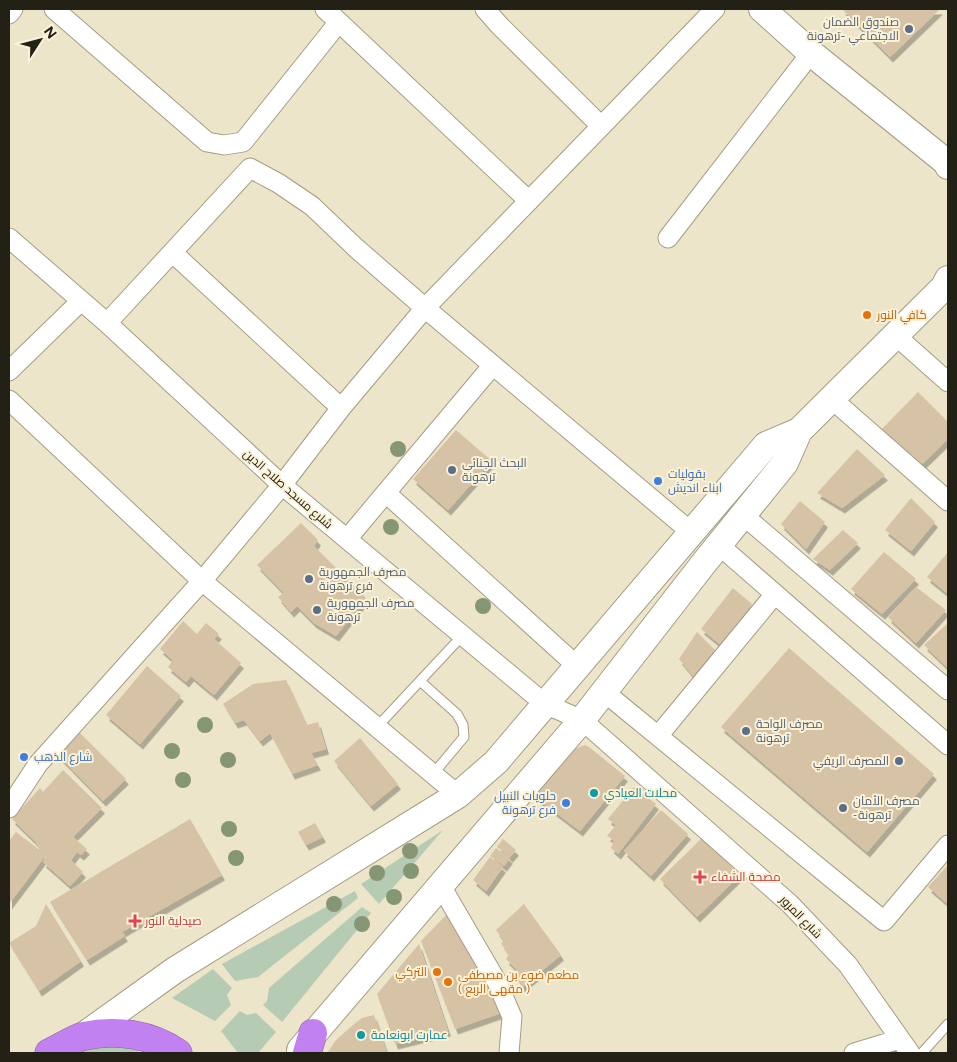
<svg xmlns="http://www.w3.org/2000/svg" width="957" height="1062" font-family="Figtree,Cairo,sans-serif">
<defs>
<filter id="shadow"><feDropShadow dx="3" dy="5.5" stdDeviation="0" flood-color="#0004"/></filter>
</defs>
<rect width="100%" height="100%" fill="#ede5ca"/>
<!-- green -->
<path fill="#b6cbb4" d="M443,830L379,904L361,884Z
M355,891L358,898L258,977L235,981L222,964Z
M362,907L371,913L282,1022L263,1005L267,1001L269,988Z
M213,969L232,988L227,995L231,1005L215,1021L172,998Z
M240,1011L247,1015L256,1013L276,1032L258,1053H238L221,1031Z
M87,1043L139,1046L138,1053H82L80,1049Z"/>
<!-- building -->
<path fill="#d6c2a5" filter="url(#shadow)" d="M842,9H940L890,57Z
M918,392L948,422V439L919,467L881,430Z
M456,430L492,461L448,510L413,479Z
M857,449L885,475L842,508L817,493Z
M911,498L935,522L911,551L885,530Z
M800,501L825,522L806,549L781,524Z
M301,523L318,540L314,546L366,598L336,636L314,623L297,606L291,612L278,597L284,593L257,565Z
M843,530L858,543L830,570L813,559Z
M884,552L916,579L882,614L851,589Z
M948,552V594L927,577Z
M916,587L946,610L916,643L888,617Z
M733,588L752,604L721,645L701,629Z
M183,621L197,634L206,623L219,634L214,639L241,663L214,695L191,676L186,682L168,667L173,660L160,649Z
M948,623V668L924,645Z
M697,632L715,650L693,676L679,659Z
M789,648L934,774L867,852L721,727Z
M147,666L181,696L140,744L106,715Z
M286,680L307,725L318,722L326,749L311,753L318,765L292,774L270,733L260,741L244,720L235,723L223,704L253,684Z
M79,732L126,779L103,801L57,754Z
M360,738L398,784L371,806L334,761Z
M585,745L589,747L625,776L580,831L534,796L569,751Z
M63,770L102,808L73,837L87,849L81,855L77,852L71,860L83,872L70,886L43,862L49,852L47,855L35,845L37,843L12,819L40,788L43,792Z
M634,787L656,804L618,854L611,848L614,840L607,836L616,825L608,819Z
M661,810L688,834L651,876L624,851Z
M190,819L222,875L122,932L125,936L87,960L50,902Z
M315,823L323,837L306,845L298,832Z
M16,832L46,855L9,904V841Z
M703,837L740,875L697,917L660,879Z
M503,839L516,850L510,857L497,847Z
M496,848L510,858L504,866L490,856Z
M490,857L503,867L486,891L473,880Z
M948,865V904L928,887Z
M46,904L81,961L39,991L9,943L36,926Z
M524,904L561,955L522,987L514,973L517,970L506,959L509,955L501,943L504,941L496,930Z
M448,913L504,1012L455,1029L421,941Z
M419,944L448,1031L395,1044L377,994Z
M374,1015L387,1053H327L336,1040L353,1025L362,1018Z"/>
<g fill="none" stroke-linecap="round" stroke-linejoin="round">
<!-- lane casing -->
<g stroke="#a49c83" stroke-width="11">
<path id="lane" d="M420,681L457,714L463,725L464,737L433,774
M376,728L462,636
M922,1053L948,1024"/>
</g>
<!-- street casing -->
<g stroke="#a49c83" stroke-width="21">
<path id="street" d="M54,9L207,142L224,145L243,142L339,22
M325,9L529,201
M485,9L499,25L601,126
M9,14L13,9
M9,238L107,323L282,485L545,704L582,720L790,904L848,965L910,1053
M668,238L811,53
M107,323L250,168L278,183L312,206L356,248L425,308L691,532
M895,335L948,382
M9,371L81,301
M832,399L948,501
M9,400L202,581L458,795
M341,408L425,308L715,9
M386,493L577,666
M743,515L948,690
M347,539L493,365
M719,545L948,745
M603,691L884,921L948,845
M658,736L775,594
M9,808L38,764L202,581L282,485L341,408L173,253
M441,886L497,982L512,1017L509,1053
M854,1053L900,1039"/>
</g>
<!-- secondary casing -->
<g stroke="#a49c83" stroke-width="28">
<path id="secondary" d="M762,9L811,53L946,162L948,166
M83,1036L175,970L458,795L496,762L766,445L799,431L944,287L948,279
M300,1050L582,720L704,563L785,463L799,431"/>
</g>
<!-- highway casing -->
<g stroke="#8a5fa4" stroke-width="29">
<path id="highway" d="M49,1053C60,1048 73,1039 84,1036C116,1029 151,1034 178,1053
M307,1053L313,1033"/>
</g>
<!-- lane -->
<use href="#lane" stroke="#fff" stroke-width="9"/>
<!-- street -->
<use href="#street" stroke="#fff" stroke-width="19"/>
<!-- secondary -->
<use href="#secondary" stroke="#fff" stroke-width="26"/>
<!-- highway -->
<use href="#highway" stroke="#c281f1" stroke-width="28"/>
</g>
<!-- trees -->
<g fill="#859675">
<circle cx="398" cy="449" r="8"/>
<circle cx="391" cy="527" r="8"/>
<circle cx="483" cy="606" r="8"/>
<circle cx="205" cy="725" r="8"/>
<circle cx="172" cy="751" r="8"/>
<circle cx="228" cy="760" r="8"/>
<circle cx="183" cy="780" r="8"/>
<circle cx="229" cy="829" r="8"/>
<circle cx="410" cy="851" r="8"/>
<circle cx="236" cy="858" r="8"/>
<circle cx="411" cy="871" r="8"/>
<circle cx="377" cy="873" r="8"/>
<circle cx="394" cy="897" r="8"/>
<circle cx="334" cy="904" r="8"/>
<circle cx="362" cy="924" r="8"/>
</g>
<!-- markers -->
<g fill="#5c6f8a" stroke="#fbf2d7" stroke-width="2">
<circle cx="909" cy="29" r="5"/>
<circle cx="452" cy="470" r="5"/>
<circle cx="309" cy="579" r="5"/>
<circle cx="317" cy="610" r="5"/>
<circle cx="746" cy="731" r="5"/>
<circle cx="899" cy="761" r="5"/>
<circle cx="843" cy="808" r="5"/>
</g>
<g fill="#e8710a" stroke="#fbf2d7" stroke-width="2">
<circle cx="867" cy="315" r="5"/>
<circle cx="437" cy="972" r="5"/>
<circle cx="448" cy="982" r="5"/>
</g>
<g fill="#3f7fe0" stroke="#fbf2d7" stroke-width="2">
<circle cx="658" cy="481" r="5"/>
<circle cx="24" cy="757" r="5"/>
<circle cx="566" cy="803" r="5"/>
</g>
<g fill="#0f9aa8" stroke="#fbf2d7" stroke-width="2">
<circle cx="594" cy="793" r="5"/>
<circle cx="361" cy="1035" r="5"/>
</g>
<g fill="#e0444e" stroke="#fbf2d7" stroke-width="2">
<path d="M697.5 869.5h5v5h5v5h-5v5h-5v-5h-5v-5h5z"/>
<path d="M132.5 913.5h5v5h5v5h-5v5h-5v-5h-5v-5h5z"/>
</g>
<g text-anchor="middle" stroke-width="4" stroke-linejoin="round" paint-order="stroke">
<!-- service labels -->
<g font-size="12" fill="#4e5e75" stroke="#fbf2d7" text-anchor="start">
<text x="899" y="26" text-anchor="end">صندوق الضمان<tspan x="899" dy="14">الاجتماعي -ترهونة</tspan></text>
<text x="462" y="467">البحث الجنائي<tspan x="462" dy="14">ترهونة</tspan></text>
<text x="319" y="576">مصرف الجمهورية<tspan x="319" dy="14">فرع ترهونة</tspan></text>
<text x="327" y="607">مصرف الجمهورية<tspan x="327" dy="14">ترهونة</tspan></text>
<text x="756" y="728">مصرف الواحة<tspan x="756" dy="14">ترهونة</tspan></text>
<text x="889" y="765" text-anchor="end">المصرف الريفي</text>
<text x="853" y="805">مصرف الأمان<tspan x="853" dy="14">-ترهونة</tspan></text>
</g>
<!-- food labels -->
<g font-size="12" fill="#c56008" stroke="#fbf2d7" text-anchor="start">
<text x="877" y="319">كافي النور</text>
<text x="427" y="976" text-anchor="end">التركي</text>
<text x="458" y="979">مطعم ضوء بن مصطفى<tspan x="458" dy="14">( مقهى الربع )</tspan></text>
</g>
<!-- shop labels -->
<g font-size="12" fill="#366cbe" stroke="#fbf2d7" text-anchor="start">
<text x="668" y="478">بقوليات<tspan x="668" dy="14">ابناء انديش</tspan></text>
<text x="34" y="761">شارع الذهب</text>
<text x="556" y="800" text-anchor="end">حلويات النبيل<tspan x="556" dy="14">فرع ترهونة</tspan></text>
</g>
<!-- street labels -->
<g font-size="12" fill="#232016" stroke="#fbf2d7">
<text transform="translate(288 489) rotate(41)" y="4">شلرع مسجد صلاح الدين</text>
<text transform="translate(801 917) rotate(46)" y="4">شارع المرور</text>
</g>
<!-- culture labels -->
<g font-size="12" fill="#0d838f" stroke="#fbf2d7" text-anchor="start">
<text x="604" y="797">محلات العيادي</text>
<text x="371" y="1039">عمارت ابونعامة</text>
</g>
<!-- health labels -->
<g font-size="12" fill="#be3a42" stroke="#fbf2d7" text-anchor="start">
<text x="711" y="881">مصحة الشفاء</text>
<text x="145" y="925">صيدلية النور</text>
</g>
</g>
<!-- border -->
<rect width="957" height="1062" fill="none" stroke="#232016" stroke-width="20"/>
<!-- north arrow -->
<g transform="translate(40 40) rotate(54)" stroke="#fbf2d7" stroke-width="4" paint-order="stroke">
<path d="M0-4L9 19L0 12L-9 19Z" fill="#232016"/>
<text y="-8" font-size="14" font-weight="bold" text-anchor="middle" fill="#232016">N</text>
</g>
</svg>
